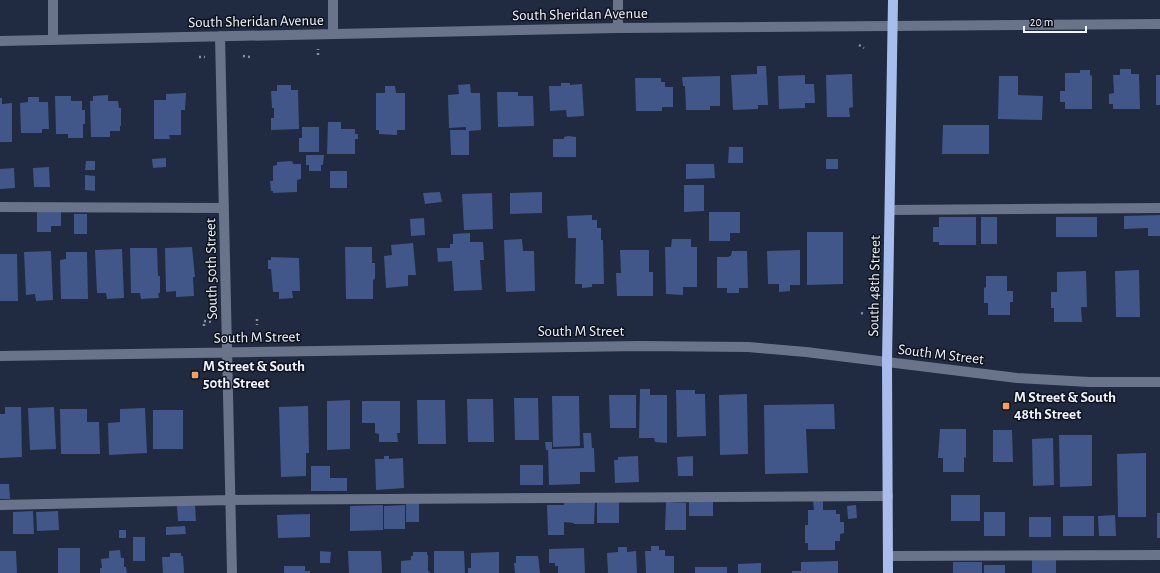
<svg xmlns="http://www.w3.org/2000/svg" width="1160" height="573" font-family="'Alegreya Sans',sans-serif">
<rect width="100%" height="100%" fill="#202a40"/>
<!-- building -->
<path fill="#415789" d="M757,66H766L768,105H758V109L733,110L731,75L757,74Z
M1120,69H1131V74H1139L1140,109H1113V104H1109V94L1114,93L1113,75H1120Z
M1080,70H1090V75L1092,76V109H1065V102H1060V91H1065V73H1080Z
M852,74L853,107L849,108L850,117H827L826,75Z
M805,75V84H814L815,103H805V108L779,109L778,76Z
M1156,75H1160V105H1156Z
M720,76V106H710V110H686L685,86H683L682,77Z
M999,76H1018V95L1043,96L1042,120L998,119Z
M635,78H661V82H665V87H673V107H662V111H636Z
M561,83H570V85L582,84L584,116L567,117L566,110L550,111L549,86H561Z
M470,84L471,93H480L481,130L469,131V155H451L450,130H466V127L449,128L448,95L459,94L458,85Z
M277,85H291V90H298L299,129L271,130V118H274V108H272L271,91H277Z
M385,86H395L396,93H405V130H397V135L379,134V130H376V93H385Z
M497,92H518V96H533L534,126L498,127Z
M186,93L185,110H181V135H169L170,139H154V100H166V94Z
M108,95V101H118L119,108H121V126H120V131H110V137H91L90,101H93V96Z
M55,96H71V101H82V110H85V124H83V138H68V134H56Z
M28,97H39V102H48L49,129H42V133H21L20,103L28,102Z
M0,98H2V104L12,103V142H0Z
M328,122H341V129H355V134H358V139H355V154H327Z
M943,125H989V154H942Z
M302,127H319V152H299V138H302Z
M568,136L576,137V157H553V139H564V137Z
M729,147H743V163H728Z
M306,155H324L323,165H321V171H309V165H306Z
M166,158V167L153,168L152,159Z
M826,159H838V169H826Z
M86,161H95V170H85Z
M292,161L293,164H301V179L297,180V192L273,193V191H271L270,181H273V166L277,165V162Z
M686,164H714L715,178L686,179Z
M49,167L50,187H34L33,168Z
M14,168L15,188L0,189V169Z
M330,171H347V188H330Z
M85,175L95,176V191L85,190Z
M684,185H704V211L684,212Z
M440,192L442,202L425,204L423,193Z
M542,192V213L510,214V193Z
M492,193L493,229L464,230L462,194Z
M37,212H61V226H51V232H37Z
M709,212H740V233H730V241H709Z
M74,214H87V234H74Z
M592,215V220H597V228H601V240H603L604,284H592V287L582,288V284H575L576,238H568L567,216Z
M1160,215V236H1148V228L1124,229V216Z
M939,217H976V245H939V242H933V227H939Z
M981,217H997V244H981Z
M1056,217H1097V237H1056Z
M424,218L425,235L411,236L410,219Z
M807,232H843V284L807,285Z
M470,233V242H483L484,260H480L482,290L454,291L452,261L438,262L437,248H450V244H453V234Z
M522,239L523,251H534L535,291L506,292L504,240Z
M672,239H691V247H697V287H683V295L666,294L665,247H671Z
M413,243L416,275H408V286L386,288L384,256L392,255L391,245Z
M192,247L195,277H193L194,296L176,297V291L166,292L165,248Z
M345,247H372V263H375V279L373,280V299H346Z
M130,248H157L158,276H160V293H158L159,298L141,299L140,293H131Z
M122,249L124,298L107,299L106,293H97L95,250Z
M620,250H649V272H653V296H617L616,273H621Z
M800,250V285H790V291L779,292V284H768L767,251Z
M51,251L53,300L36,301L35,294L26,295L24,252Z
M732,251H747L748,288H739V293H727V288H717V257H729V256H731Z
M66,252H87L88,299H61L60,260L66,259Z
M0,254H17L18,301H0Z
M271,257L299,258L300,291H292L293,298L279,299V292H273L271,269H268V260H271Z
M1139,270L1140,317H1116L1115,271Z
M1086,271L1087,307H1081L1082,322H1054V308H1051V292H1057V272Z
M986,276H1007V291H1013V302H1010V315H988V303H984V288L986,287Z
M640,389H650V395H667V443L655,442L654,438H639Z
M676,390H695V394H705L706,436L677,437Z
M747,394L748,454L720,455L719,395Z
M609,395H636V428H610Z
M552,396H579L580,446L553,447Z
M514,398H538L539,440H515Z
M467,399H493L494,442H468Z
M350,400V449L327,450V401Z
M417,400H445L446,444H418Z
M362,401H400V433H397L398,442H379V434L375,433V423H362Z
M834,404L835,429H806L808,473L765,474L764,405Z
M308,406L309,453H306V476L281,477L279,407Z
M5,407H21L22,457L0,458V414H5Z
M54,407L56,449L30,450L28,408Z
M145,408L147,453L109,455L108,423L120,422V409Z
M60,409H87V422H99L100,454H61Z
M153,410H183V449H153Z
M940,429H966V458L964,457V472H943V458H938Z
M993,430H1012L1013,462H993Z
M583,433H591L592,448H594L595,472H580V484L549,485L548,450H546L545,442H552V449L584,448Z
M1059,435H1092V486L1060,487Z
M1053,438L1054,485L1033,486L1032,439Z
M1146,453V517H1118L1117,454Z
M384,456H389V459L403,458L404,488L376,490L375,459H384Z
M638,456L639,482L615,483L614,460H618V457Z
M693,456V476H678L677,457Z
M520,465H543V485H520Z
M311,466H330V478H347V491H311Z
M0,484H9L10,499H0Z
M951,495H980V521H951Z
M689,498H713V516H689Z
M595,499L594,524H574V523L564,522V535H548L547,505H564V503Z
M597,500H619V523H597Z
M813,500H823V510H836V514H840V522H844V533L840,534V541H835V550H808V543H805V525H808V510H814Z
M666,502L686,503V530H665Z
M406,503H419V522H406Z
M195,505L196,521H178L177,506Z
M383,505V530L350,531V506Z
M405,505V529H384V506Z
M856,505L857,518L848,519L847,506Z
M33,511L34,534H13V512Z
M58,511L59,530L37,531L36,512Z
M984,512H1005V536H984Z
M1157,513H1160V538H1157Z
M310,514V537L278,538L277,515Z
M1115,515L1116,536H1099L1098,516Z
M1063,516H1094V536H1063Z
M1029,517H1051V537H1029Z
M185,526L186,534L166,535V527Z
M119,530H126V538H119Z
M133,537H145V561H133Z
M651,546H659V550H665V556H674V573H646L645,551H651Z
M618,547H627V552L636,551L637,573H608L607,553L618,552Z
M58,548H80V573H58Z
M584,548L585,573H558V566H555V563H549V549Z
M120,550L121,558H124V567H126L127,573H100V568H102L101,559L109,558V551Z
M0,551H16L17,573H0Z
M320,551L331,552L330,563H320Z
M348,551H381L382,573H349Z
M434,551H464L465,573H434Z
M413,552H427V555H428V571L430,572V573H401V561L411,560V556H413Z
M499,552V573H468V568H471V553Z
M170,553H181V556H183L184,573H163L162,557H170Z
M516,556H538L540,573H515L514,563H516Z
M1032,560H1056V573H1032Z
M838,561V573H792V571H801V562Z
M953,562H982V573H953Z
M761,563V573H738V564Z
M984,565H1005V573H984Z
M284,566H305V571H310V573H284Z
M695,567H727V573H695Z"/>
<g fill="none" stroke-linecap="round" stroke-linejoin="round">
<!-- path -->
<path stroke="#888f9f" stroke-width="2.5" stroke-dasharray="2 3" stroke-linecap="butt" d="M859,45L864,48
M318,55V49
M243,56L250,57
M199,57H205
M861,313L865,314
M257,319V325
M204,326V321L212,322"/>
<!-- minor -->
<path stroke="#69748b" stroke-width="10" d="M618,28V0
M333,34V0
M220,36L232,573
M53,39V0
M0,41L618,28L1160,24
M0,207L224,208
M890,210L1160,208
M0,356L639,346L748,347L806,352L1017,378L1089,382H1160
M0,505L230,500L888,496
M888,556L1160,555"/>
<!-- major -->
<path stroke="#a7beed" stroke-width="10" d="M888,573L887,362L893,0"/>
</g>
<!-- markers -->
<g fill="#fd9c56" stroke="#0e131d" stroke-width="1.5">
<rect x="191" y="371" width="8" height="8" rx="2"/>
<rect x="1002" y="402" width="8" height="8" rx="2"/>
</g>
<g text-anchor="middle" stroke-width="3" stroke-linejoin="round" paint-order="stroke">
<!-- street labels -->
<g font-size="15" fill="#eff3fc" stroke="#0e131d">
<text transform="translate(580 14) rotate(-1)" y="5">South Sheridan Avenue</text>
<text transform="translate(256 21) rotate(-1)" y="5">South Sheridan Avenue</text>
<text transform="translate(211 269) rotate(-91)" y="5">South 50th Street</text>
<text transform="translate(874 286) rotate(-89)" y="5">South 48th Street</text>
<text x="581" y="336">South M Street</text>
<text transform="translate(257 337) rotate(-1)" y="5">South M Street</text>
<text transform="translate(941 354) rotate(7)" y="5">South M Street</text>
</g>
<!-- poi labels -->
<g font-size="15" font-weight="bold" fill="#eff3fc" stroke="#0e131d" text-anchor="start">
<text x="203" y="371">M Street &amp; South<tspan x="203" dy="17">50th Street</tspan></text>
<text x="1014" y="402">M Street &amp; South<tspan x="1014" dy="17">48th Street</tspan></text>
</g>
</g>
<!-- scale -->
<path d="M1024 26v6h62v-6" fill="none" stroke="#eff3fc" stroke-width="2"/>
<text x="1030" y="26" font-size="12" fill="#eff3fc" stroke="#0e131d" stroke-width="3" paint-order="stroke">20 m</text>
</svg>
